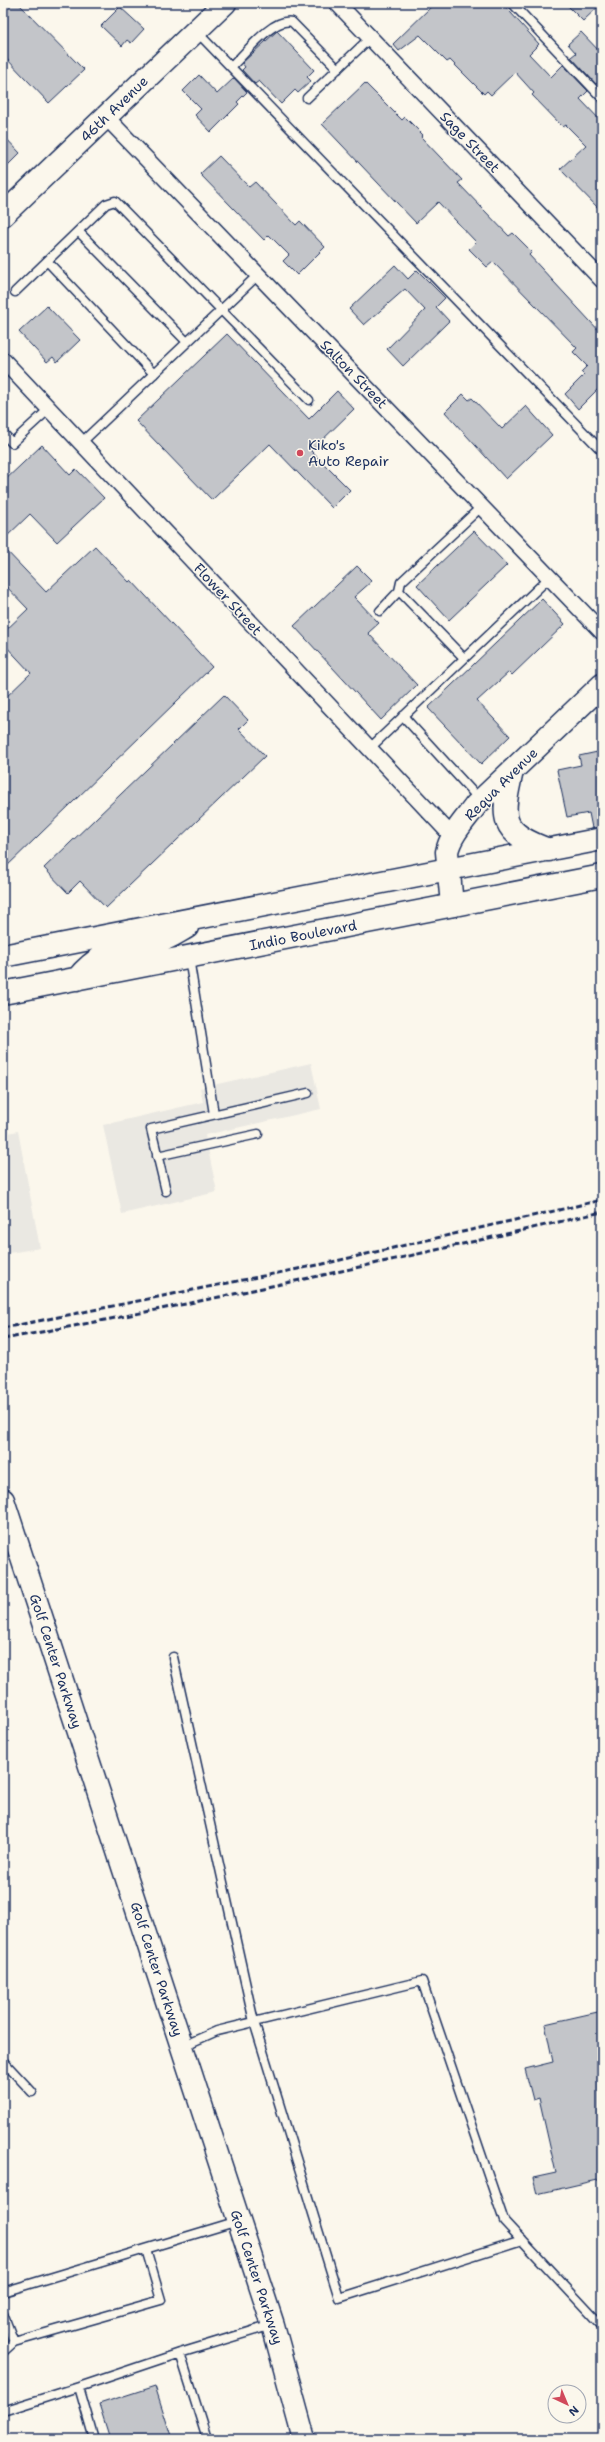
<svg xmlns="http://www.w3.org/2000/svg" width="605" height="2442" font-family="'Shantell Sans',sans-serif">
<rect width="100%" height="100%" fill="#fbf7ec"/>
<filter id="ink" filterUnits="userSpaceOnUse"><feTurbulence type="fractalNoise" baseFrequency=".025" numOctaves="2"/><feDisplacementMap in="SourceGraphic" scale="8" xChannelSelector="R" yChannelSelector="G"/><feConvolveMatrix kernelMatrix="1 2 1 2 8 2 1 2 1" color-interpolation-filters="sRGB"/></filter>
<g filter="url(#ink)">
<!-- built -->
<path fill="#eae8e2" d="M311,1063L321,1109L205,1135L217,1192L122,1214L103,1125L203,1102L200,1088Z
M18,1131L40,1248L3,1254V1134Z"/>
<!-- building -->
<path fill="#c3c5c9" stroke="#1b2f5e" d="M3,3H18L84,70L49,103L3,55Z
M435,3H502L539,44L529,54L551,77L563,65L588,91L580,99L602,122V212L560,169L586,145L566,125L563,127L532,95L534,93L515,72L491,95L487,91L484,94L450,60L447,62L420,35L399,51L393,44Z
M565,3H602L583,21Z
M120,7L144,29L131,43L127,40L122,46L101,26Z
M277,31L314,70L307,77L311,81L298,93L295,90L281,104L259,81L255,84L242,70L245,67L242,63Z
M581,32L602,54V79L596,84L571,57L576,53L568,44Z
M199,75L217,94L234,78L247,92L237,102L239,104L211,132L195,115L201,109L183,91Z
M365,83L402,120L405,117L423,135L421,137L462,180L458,183L509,236L513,233L532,252L529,255L602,334V385L578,409L565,394L584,375L581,372L587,366L573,352L577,348L493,262L487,267L469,249L476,242L438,202L416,223L322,124Z
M3,135L20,153L3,170Z
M219,156L249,187L255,182L296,225L300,221L325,247L297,275L283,261L289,255L269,235L264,240L200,174Z
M395,265L408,279L417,270L445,298L436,307L449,321L403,366L387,349L425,310L405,289L364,325L349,309Z
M47,306L80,340L57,362L53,357L47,362L19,332Z
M227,334L309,419L337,391L354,409L311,451L350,490L332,508L270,444L212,500L136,421Z
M463,394L469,400L472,398L502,429L526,406L552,435L506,479L445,412Z
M42,445L70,475L76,469L104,498L57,542L30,514L3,540V482Z
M474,531L507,565L449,620L417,585Z
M95,546L129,582L131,580L212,667L3,870V700L31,673L3,643V633L28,609L3,583V547L46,592Z
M357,566L372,581L354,597L379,623L368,633L417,685L381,720L294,626Z
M542,599L565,624L512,675L509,672L477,701L510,736L481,764L428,708Z
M224,695L248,720L239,729L265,756L106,908L80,881L68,893L44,868Z
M602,751V827L592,828L589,813L567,817L557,770L581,765L579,756Z
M602,2011V2179L537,2194L533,2178L556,2173L539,2098L533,2100L525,2069L553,2062L545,2024Z
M155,2386L172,2439H110L99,2404Z"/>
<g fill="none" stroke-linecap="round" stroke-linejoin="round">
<!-- lane casing -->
<g stroke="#1b2f5e" stroke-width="11">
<path id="lane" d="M512,3L602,98
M197,32L602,451
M231,67C245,54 273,17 292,22L338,69
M307,98L371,37
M78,231L187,342
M47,261L154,374
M15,292L106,204L115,201L309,400
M3,433L12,443L49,409
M81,443L258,275
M399,591L464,658
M380,611L399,591L401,582L481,507
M403,716L480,800
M370,748L550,577
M189,958L214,1114
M157,1156L258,1134
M166,1191L151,1129L308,1093
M173,1657L254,2022L339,2298L522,2240
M183,2046L217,2031L422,1981L504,2221L602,2326
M3,2061L32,2092
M3,2292L238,2221
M3,2314L14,2342
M3,2352L14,2342L161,2300L146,2249
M180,2353L272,2325
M79,2387L180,2353L207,2439
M3,2411L79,2387L94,2439"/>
</g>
<!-- street casing -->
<g stroke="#1b2f5e" stroke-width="18">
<path id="street" d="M337,3L602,280
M106,117L602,632
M3,360L453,837"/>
</g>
<!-- secondary casing -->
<g stroke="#1b2f5e" stroke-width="25">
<path id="secondary" d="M452,905L447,852C450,835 466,819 476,805L602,685"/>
</g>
<!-- primary casing -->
<g stroke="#1b2f5e" stroke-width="25">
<path id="primary" d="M3,215L225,3
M512,771C501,819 499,832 549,850
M3,956L602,839
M77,979C102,948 121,952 156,942C167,940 178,932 187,927
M3,993L602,876
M3,1500L273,2325L304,2439"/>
</g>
<!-- lane -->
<use href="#lane" stroke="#fbf7ec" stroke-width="8"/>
<!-- street -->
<use href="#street" stroke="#fbf7ec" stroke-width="15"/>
<!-- secondary -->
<use href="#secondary" stroke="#fbf7ec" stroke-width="22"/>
<!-- primary -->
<use href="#primary" stroke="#fbf7ec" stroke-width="22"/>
<!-- rail -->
<path stroke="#1b2f5e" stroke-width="3" stroke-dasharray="6 3" stroke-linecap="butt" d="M3,1328L323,1264L602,1200
M3,1339C204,1303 403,1258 602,1212"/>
</g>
</g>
<!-- markers -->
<circle fill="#d1495b" stroke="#fbf7ec" stroke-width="1.5" cx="300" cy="453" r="4"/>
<g text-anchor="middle" stroke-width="3" stroke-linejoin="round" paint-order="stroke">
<!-- street labels -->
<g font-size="14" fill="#1b2f5e" stroke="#fbf7ec">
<text transform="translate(114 109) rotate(-44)" y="5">46th Avenue</text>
<text transform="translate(470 142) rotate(46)" y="5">Sage Street</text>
<text transform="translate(354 374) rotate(46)" y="5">Salton Street</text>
<text transform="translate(228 599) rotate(47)" y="5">Flower Street</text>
<text transform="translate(501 784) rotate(-45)" y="5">Requa Avenue</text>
<text transform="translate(303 935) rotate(-11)" y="5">Indio Boulevard</text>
<text transform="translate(56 1661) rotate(72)" y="5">Golf Center Parkway</text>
<text transform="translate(157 1969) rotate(72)" y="5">Golf Center Parkway</text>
<text transform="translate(257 2277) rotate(72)" y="5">Golf Center Parkway</text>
</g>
<!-- poi labels -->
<g font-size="14" fill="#1b2f5e" stroke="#fbf7ec" text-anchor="start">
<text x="308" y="450">Kiko's<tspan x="308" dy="16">Auto Repair</tspan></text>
</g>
</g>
<!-- margin -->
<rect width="605" height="2442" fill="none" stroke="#fbf7ec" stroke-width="16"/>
<rect x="8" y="8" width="589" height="2426" fill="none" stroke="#1b2f5e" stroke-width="1.5" filter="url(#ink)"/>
<!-- north arrow -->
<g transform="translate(567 2404) rotate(136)"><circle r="19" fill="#fbf7ec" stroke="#a1a7b3"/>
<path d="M0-3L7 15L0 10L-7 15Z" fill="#d1495b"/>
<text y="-6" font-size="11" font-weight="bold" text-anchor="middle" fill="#1b2f5e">N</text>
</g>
</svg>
